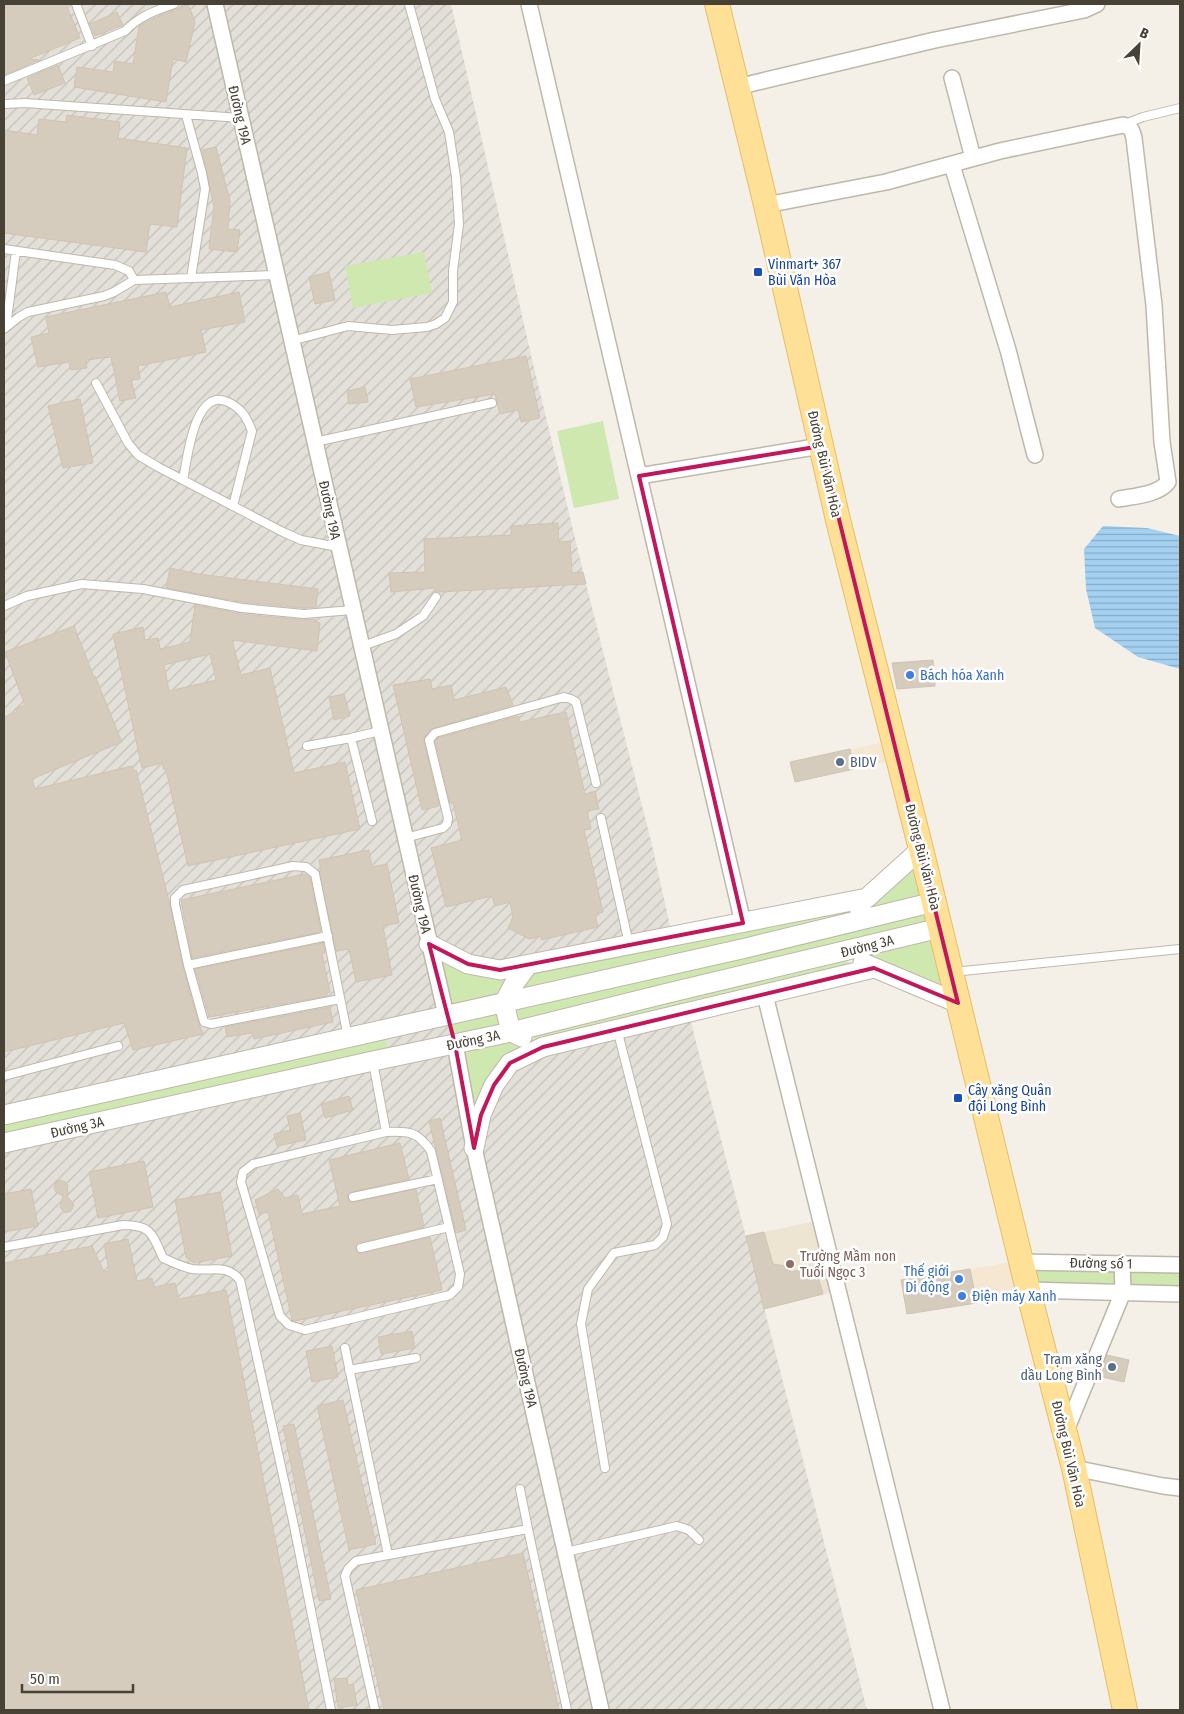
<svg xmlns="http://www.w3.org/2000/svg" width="1184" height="1714" font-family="'Fira Sans Condensed',sans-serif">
<defs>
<pattern id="industrial-furrows" width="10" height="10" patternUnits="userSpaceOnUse" patternTransform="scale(1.25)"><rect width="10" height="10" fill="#e3dfd9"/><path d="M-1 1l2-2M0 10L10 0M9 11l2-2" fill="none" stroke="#c4c1bb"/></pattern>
<pattern id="water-rules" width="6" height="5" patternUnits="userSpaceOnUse" patternTransform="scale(1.25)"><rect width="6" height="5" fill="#a4d1f1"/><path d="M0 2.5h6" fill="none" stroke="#87abc4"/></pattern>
</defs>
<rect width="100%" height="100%" fill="#f4f0e8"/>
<!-- commercial -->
<path fill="#f6e7d3" d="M885,742L890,761L795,782L790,762Z
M1012,1262L1020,1296L907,1314L901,1280Z"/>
<!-- industrial -->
<path fill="url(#industrial-furrows)" d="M4,4H451L531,355L586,584L652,845L694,1034L867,1710H4Z"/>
<!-- education -->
<path fill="#ede5d1" d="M816,1221L833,1292L764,1309L746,1236Z"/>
<!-- grass -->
<path fill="#cfe8b0" d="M424,252L432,293L353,308L345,266Z
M603,421L619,499L574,508L557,431Z
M916,865L923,895L858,912Z
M844,911L837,917L515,991L527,974Z
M927,912L930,922L514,1022L511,1010Z
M934,939L946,989L862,957Z
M434,958L467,973L513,976L503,994L445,1007Z
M846,961L854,964L539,1040L530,1036Z
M501,1012L505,1025L451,1036L448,1023Z
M385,1038L388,1049L4,1134V1123Z
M516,1039L528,1045L473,1113L456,1053Z
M1030,1267L1117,1268V1287L1035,1285Z
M1127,1269L1180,1271V1289L1128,1287Z"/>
<!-- water -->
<path fill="url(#water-rules)" d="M1103,526L1147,528L1180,536V669L1138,657L1095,628L1086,589L1084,549Z"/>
<!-- building -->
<path fill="#d6ccbd" stroke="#d0c4b0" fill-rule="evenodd" d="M4,4H66L80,38L29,59L39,60L4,75Z
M188,4L195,22L186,62L173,59L166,102L74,87L77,67L113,72L115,61L133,64L139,26L150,20Z
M117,12L123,25L95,36L90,24Z
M58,65L65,83L34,95L27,78Z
M67,115L120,122L118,138L187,148L177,227L150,224L146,252L4,233V130L37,135L39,119L66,122Z
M216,147L230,201L228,229L240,230L237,252L209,249L214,206L202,150Z
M329,272L335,300L315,304L309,277Z
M166,292L170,307L239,292L245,322L201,330L206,352L138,366L140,379L131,380L136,398L120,401L111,357L86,360L87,368L71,370L69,362L38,367L31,337L49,333L46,317Z
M526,356L540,418L521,422L518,410L500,414L495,394L416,407L410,379Z
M365,387L368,402L349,404L347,391Z
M80,399L93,463L63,468L48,406Z
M558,523L559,542L570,541L572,573L583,572L586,584L438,592H435V588L391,592L389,573L425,572L424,539L511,535V526Z
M170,568L198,574L318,589L316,607L304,608L243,602L166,588Z
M195,605L241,614L304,620L315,619V622L320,623L317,651L232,640L241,675L270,668L294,773L345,762L360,829L188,866L166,770H164L162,763L142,768L113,634L143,627L145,640L158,638L160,649L190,642ZM210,654L216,680L169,691L164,665Z
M74,626L94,677L95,676L122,742L32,779L35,789L132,766L134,771L136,770L169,901L183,967L199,1024L203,1034L133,1050L124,1023L4,1052V717L17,712L15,709L25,705L5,652Z
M933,660L935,686L897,689L892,663Z
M430,679L432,689L451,685L454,700L506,687L513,705L431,729L424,737V741L439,806L422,810L393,685Z
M344,694L350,716L334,720L329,697Z
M566,712L585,794L595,791L599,809L587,811L591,829L584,830L603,912L595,914L598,927L541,940V936L529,939L508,928L513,917L510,902L495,906L492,896L446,907L431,848L462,840L453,803H450L435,741L438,738L518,716L520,722Z
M850,749L854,769L795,782L790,762Z
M369,850L372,867L387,864L399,923L383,926L392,975L356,982L349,949L336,951L319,871L321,870L319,860Z
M305,874L310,877L321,932L192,958L181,900Z
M323,943L325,953L322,954L330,992L327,993V996L209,1017L195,969Z
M330,1007L333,1022L254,1039L252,1033L227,1037L225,1027Z
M349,1096L353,1110L325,1118L321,1104Z
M300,1113L306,1140L277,1146L274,1134L290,1130L287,1116Z
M440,1118L466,1230L456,1233L429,1121Z
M400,1143L409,1179L352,1192L348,1195V1199L351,1202H354L416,1189L424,1227L360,1243L356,1246V1250L359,1253H362L430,1237L442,1290L295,1321L292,1320L268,1212L259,1214L255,1200L278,1189L285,1198L298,1195L302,1214L340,1206L329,1160Z
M144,1161L153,1207L98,1218L89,1172Z
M61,1180L65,1182L68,1185L67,1196L74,1205L71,1211L65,1213L60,1207L63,1196L56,1192L54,1188L56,1182Z
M31,1189L38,1226L4,1232V1194Z
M220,1192L232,1256L194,1263L186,1257L175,1200Z
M764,1232L773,1264L785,1266L791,1272L815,1266L823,1294L764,1309L746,1236Z
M128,1239L137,1281L152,1278L154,1287L175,1283L179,1299L226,1290L309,1710H4V1263L92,1246L104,1272L109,1271L104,1244Z
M970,1269L977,1303L907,1314L901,1280Z
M412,1331L415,1348L381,1354L378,1337Z
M332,1346L338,1377L312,1382L306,1351Z
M1107,1355L1129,1360L1124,1382L1102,1377L1104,1362Z
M343,1400L376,1544L349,1550L317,1406Z
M294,1424L331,1599L319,1601L283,1426Z
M523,1553L559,1710H384L356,1590Z
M347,1678L348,1685L353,1684L357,1705L338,1708L334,1679Z"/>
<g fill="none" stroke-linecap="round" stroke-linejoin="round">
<!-- service casing -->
<g stroke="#bfb8aa" stroke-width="10">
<path id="service" d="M76,4L92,46
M4,81L125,31C139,16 155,11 174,4
M4,104L25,103L241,118
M186,115L202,173L205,189L191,278
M1125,124L1143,117L1180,108
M4,249L115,265L129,271L134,280
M6,327L16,251
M4,329L19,317L28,312L104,296L114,292L134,280L276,275
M291,341L348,326L392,330L427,327L436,324L445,318L453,302V271L459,224L456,177L449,132L435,99L409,4
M96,383L128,443L138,455L158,467L283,532L301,540L338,547
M315,442L492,403
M183,480C187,461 194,386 228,402C242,409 246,416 252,431L233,506
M4,606L27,596L82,584L143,589L242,608L304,614L352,610
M360,647L396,634L423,616L436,597
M307,746L351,738
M601,818L629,944
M372,821L351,738L380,731
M405,838L443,828L447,824L448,818L429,740L435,733L564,697L571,699L576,702L596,783
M188,965L328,936
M953,972L1180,949
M340,999L211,1024L204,1022L188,965L175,904V898L183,890L293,866L306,867L315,874L348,1037
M373,1062L386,1132L253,1164L243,1172L241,1182L280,1316L289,1325L305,1330L450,1295L458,1287L460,1274L431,1151C417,1131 409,1131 386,1132
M4,1076L118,1046
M353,1197L438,1179
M4,1247L123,1225C151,1225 152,1233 163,1258C172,1262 182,1267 192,1269C211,1272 226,1263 240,1280L293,1521L331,1710
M361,1248L449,1227
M345,1348L388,1555
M349,1370L416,1358
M605,1468L581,1324L588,1289L614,1253L655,1245L663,1237L667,1224L617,1029
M520,1489L528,1529
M566,1552L677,1526L689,1530L699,1540
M375,1710L345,1576L348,1569L356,1561L528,1529L567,1710"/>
</g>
<!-- minor casing -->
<g stroke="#bfb8aa" stroke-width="18">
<path id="minor" d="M215,4C291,341 368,678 446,1015
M529,4L743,923
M952,78L973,158
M737,87L935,40L1084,10L1097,4
M952,165L1008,350L1035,455
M766,205L886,182L1000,151L1123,125C1131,127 1132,130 1134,138L1154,305L1162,442L1168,482C1158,495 1134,496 1119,499
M639,476L821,446
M765,995L942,1710
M455,1044L474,1148L601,1710
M1021,1262L1180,1265
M1028,1290L1180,1294
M1065,1433L1123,1292L1122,1263
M1074,1468L1163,1486L1180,1488"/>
</g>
<!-- tertiary casing -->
<g stroke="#bfb8aa" stroke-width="21">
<path id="tertiary" d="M858,906L921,849
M429,944L468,964L500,970L867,898
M863,963L958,1003
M522,1037L511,1032L504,1003L514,984L527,966
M4,1115L746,948L934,902
M4,1143L373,1061L511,1032L664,994L940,928
M474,1148L481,1115L494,1085L510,1063L543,1047L874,968"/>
</g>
<!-- primary casing -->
<g stroke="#e4be65" stroke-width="26">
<path id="primary" d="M717,4L766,205L838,520L921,849L1028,1290L1074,1468L1125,1710"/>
</g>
<!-- service -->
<use href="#service" stroke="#fff" stroke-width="8"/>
<!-- minor -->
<use href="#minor" stroke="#fff" stroke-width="15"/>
<!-- tertiary -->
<use href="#tertiary" stroke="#fff" stroke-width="19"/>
<!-- primary -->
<use href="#primary" stroke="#fee196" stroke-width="24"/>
</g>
<!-- marked area -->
<path fill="none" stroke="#c2185b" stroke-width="4" stroke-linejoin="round" d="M821,446L958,1003L874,968L543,1047L510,1063L494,1085L481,1115L474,1148L455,1044L429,944L468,964L500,970L743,923L639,476Z"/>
<!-- markers -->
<g fill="#1a4fb4" stroke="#fff" stroke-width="2">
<rect x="753" y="267" width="10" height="10" rx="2.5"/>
<rect x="953" y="1093" width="10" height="10" rx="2.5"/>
</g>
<g fill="#3f7fe0" stroke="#fff" stroke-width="2">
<circle cx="910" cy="675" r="5"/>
<circle cx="959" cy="1279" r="5"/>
<circle cx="962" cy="1296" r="5"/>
</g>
<g fill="#5c6f8a" stroke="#fff" stroke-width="2">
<circle cx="840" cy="762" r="5"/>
<circle cx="1112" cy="1367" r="5"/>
</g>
<circle fill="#8d6e63" stroke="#fff" stroke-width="2" cx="790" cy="1264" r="5"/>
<g text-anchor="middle" stroke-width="5" stroke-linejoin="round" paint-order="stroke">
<!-- street labels -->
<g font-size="14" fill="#474136" stroke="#fff">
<text transform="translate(240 115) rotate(77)" y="5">Đường 19A</text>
<text transform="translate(825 464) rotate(77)" y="5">Đường Bùi Văn Hòa</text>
<text transform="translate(330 510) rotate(78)" y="5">Đường 19A</text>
<text transform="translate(923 857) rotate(76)" y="5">Đường Bùi Văn Hòa</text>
<text transform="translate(420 904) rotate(77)" y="5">Đường 19A</text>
<text transform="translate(867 946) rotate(-14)" y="5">Đường 3A</text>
<text transform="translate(473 1040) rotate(-12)" y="5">Đường 3A</text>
<text transform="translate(77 1127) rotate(-13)" y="5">Đường 3A</text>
<text transform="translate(1101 1263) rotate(1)" y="5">Đường số 1</text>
<text transform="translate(526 1378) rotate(77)" y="5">Đường 19A</text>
<text transform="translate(1069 1454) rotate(77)" y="5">Đường Bùi Văn Hòa</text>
</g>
<!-- transit labels -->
<g font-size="14" fill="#164399" stroke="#fff" text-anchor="start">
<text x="768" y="269">Vinmart+ 367<tspan x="768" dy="16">Bùi Văn Hòa</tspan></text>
<text x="968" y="1095">Cây xăng Quân<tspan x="968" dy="16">đội Long Bình</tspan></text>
</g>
<!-- shop labels -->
<g font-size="14" fill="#366cbe" stroke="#fff" text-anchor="start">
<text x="920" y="680">Bách hóa Xanh</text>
<text x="949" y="1276" text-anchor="end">Thế giới<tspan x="949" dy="16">Di động</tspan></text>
<text x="972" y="1301">Điện máy Xanh</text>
</g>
<!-- service labels -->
<g font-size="14" fill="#4e5e75" stroke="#fff" text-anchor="start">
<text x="850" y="767">BIDV</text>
<text x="1102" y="1364" text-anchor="end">Trạm xăng<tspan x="1102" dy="16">dầu Long Bình</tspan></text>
</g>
<!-- education labels -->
<g font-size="14" fill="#785e54" stroke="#fff" text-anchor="start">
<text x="800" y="1261">Trường Mầm non<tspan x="800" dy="16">Tuổi Ngọc 3</tspan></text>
</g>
</g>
<!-- border -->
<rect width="1184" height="1714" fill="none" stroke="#474136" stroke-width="10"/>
<!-- north arrow -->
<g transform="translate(1139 45) rotate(25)" stroke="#ffffff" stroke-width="4" paint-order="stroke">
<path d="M0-4L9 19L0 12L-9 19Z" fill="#474136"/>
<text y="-8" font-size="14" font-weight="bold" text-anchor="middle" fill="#474136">B</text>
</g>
<!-- scale -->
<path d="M22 1684v8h111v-8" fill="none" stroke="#474136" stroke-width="2.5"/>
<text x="30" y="1684" font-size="15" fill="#474136" stroke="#ffffff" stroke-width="4" paint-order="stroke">50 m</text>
</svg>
